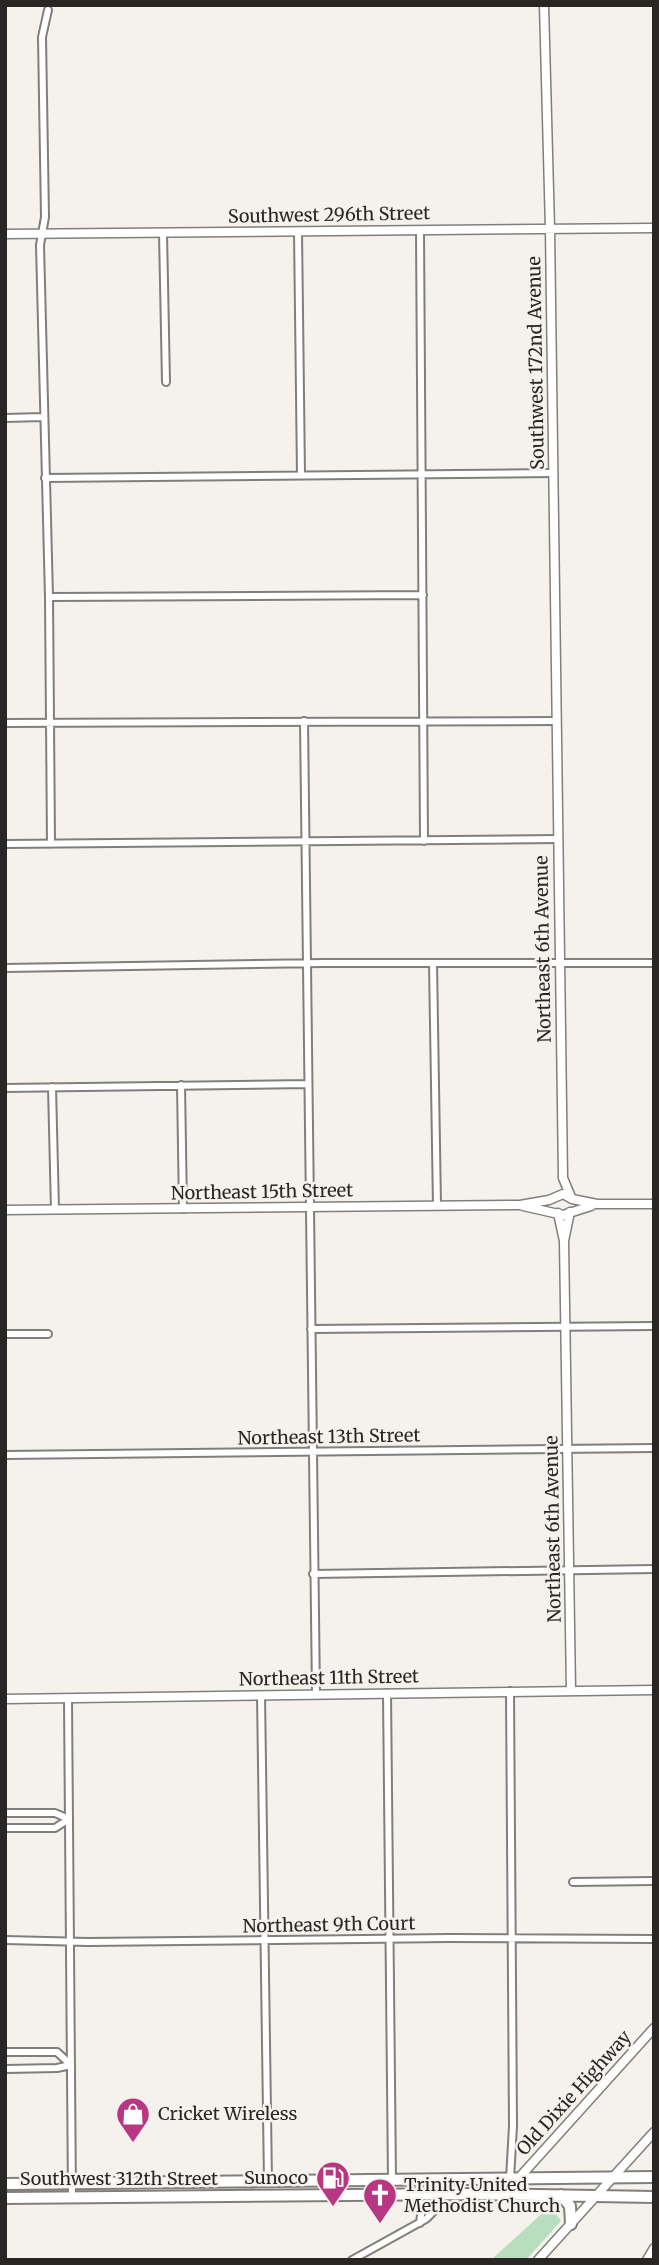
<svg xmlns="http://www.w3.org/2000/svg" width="659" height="2265" font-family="Merriweather,serif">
<rect width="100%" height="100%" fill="#f5f2ee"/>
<!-- green -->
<path fill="#b9debf" d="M550,2206L561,2221L526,2260H491Z"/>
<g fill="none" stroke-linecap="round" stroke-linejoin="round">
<!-- minor casing -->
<g stroke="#817f7b" stroke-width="10">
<path id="minor" d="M48,10L42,37L45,217L40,245L49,597L51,844
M420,230L424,841
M298,231L301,475
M163,233L166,382
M5,418L43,417
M45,478L553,473
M49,597L423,595
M304,721L316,1695
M5,723L556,721
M5,844L558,839
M433,963L437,1206
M5,968L323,963H654
M181,1085L183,1209
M52,1087L55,1210
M5,1088L308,1084
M311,1329L654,1326
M5,1334H48
M5,1455L654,1448
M313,1574L654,1569
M510,1691L513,2126L510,2179
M387,1693L392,2180
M261,1695L268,2182
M68,1699L72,2197
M5,1813H55L69,1819L55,1828H5
M573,1882L654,1881
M5,1940L88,1942L449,1938L654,1939
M5,2052H57L71,2065
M5,2069L57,2068L71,2065
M414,2196L422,2207L420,2223
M352,2260L426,2219L433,2212L440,2194"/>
</g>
<!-- tertiary casing -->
<g stroke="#817f7b" stroke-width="11">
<path id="tertiary" d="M544,5L550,229L563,1178L571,1197
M5,234L654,228
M523,1206L563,1215L591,1206
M5,1210L520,1205L549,1200L563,1194L572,1199L597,1204H654
M558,1213L564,1241L571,1691
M564,1241L570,1212
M5,1699L654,1690
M518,2179L654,2028
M538,2260L654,2132
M647,2260L654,2248"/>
</g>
<!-- trunk casing -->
<g stroke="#817f7b" stroke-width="14">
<path id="trunk" d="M5,2184L654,2177
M561,2195L570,2206L571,2224
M5,2198L471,2194L654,2197"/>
</g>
<!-- minor -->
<use href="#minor" stroke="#fff" stroke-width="6"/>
<!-- tertiary -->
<use href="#tertiary" stroke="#fff" stroke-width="8"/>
<!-- trunk -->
<use href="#trunk" stroke="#fff" stroke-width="10"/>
</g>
<!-- icons -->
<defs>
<g id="shop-pin" transform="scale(1.75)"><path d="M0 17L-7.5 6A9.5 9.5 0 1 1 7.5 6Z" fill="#b73782" stroke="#f5f2ee"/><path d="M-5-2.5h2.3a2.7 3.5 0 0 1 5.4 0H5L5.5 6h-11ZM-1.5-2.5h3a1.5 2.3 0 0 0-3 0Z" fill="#fff"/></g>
<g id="fuel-pin" transform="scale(1.75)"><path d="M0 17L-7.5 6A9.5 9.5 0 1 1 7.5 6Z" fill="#b73782" stroke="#f5f2ee"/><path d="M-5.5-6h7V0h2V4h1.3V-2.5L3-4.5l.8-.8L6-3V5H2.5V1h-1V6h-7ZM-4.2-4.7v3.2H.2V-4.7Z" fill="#fff"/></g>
<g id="church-pin" transform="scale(1.75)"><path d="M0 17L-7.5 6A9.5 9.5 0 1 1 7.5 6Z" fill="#b73782" stroke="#f5f2ee"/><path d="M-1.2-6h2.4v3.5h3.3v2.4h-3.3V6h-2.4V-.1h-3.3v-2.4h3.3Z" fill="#fff"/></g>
</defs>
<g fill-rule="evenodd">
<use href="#shop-pin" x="133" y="2114"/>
<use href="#fuel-pin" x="333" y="2178"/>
<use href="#church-pin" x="380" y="2195"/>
</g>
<g text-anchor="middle" stroke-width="5" stroke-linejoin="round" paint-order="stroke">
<!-- street labels -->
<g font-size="18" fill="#282725" stroke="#f5f2ee">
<text transform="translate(329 215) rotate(-1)" y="6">Southwest 296th Street</text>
<text transform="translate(536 363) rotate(-91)" y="6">Southwest 172nd Avenue</text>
<text transform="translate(543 949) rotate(-91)" y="6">Northeast 6th Avenue</text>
<text transform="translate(262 1192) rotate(-1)" y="6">Northeast 15th Street</text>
<text transform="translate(329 1437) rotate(-1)" y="6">Northeast 13th Street</text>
<text transform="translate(553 1529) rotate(-91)" y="6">Northeast 6th Avenue</text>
<text transform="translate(329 1678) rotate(-1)" y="6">Northeast 11th Street</text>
<text transform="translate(329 1925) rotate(-1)" y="6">Northeast 9th Court</text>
<text transform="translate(574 2093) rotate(-48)" y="6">Old Dixie Highway</text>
<text x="119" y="2185">Southwest 312th Street</text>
</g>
<!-- poi labels -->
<g font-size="18" fill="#282725" stroke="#f5f2ee" text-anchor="start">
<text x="158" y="2120">Cricket Wireless</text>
<text x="308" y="2184" text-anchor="end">Sunoco</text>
<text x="404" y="2191">Trinity United<tspan x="404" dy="21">Methodist Church</tspan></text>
</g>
</g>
<!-- border -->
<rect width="659" height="2265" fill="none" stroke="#282725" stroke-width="14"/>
</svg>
